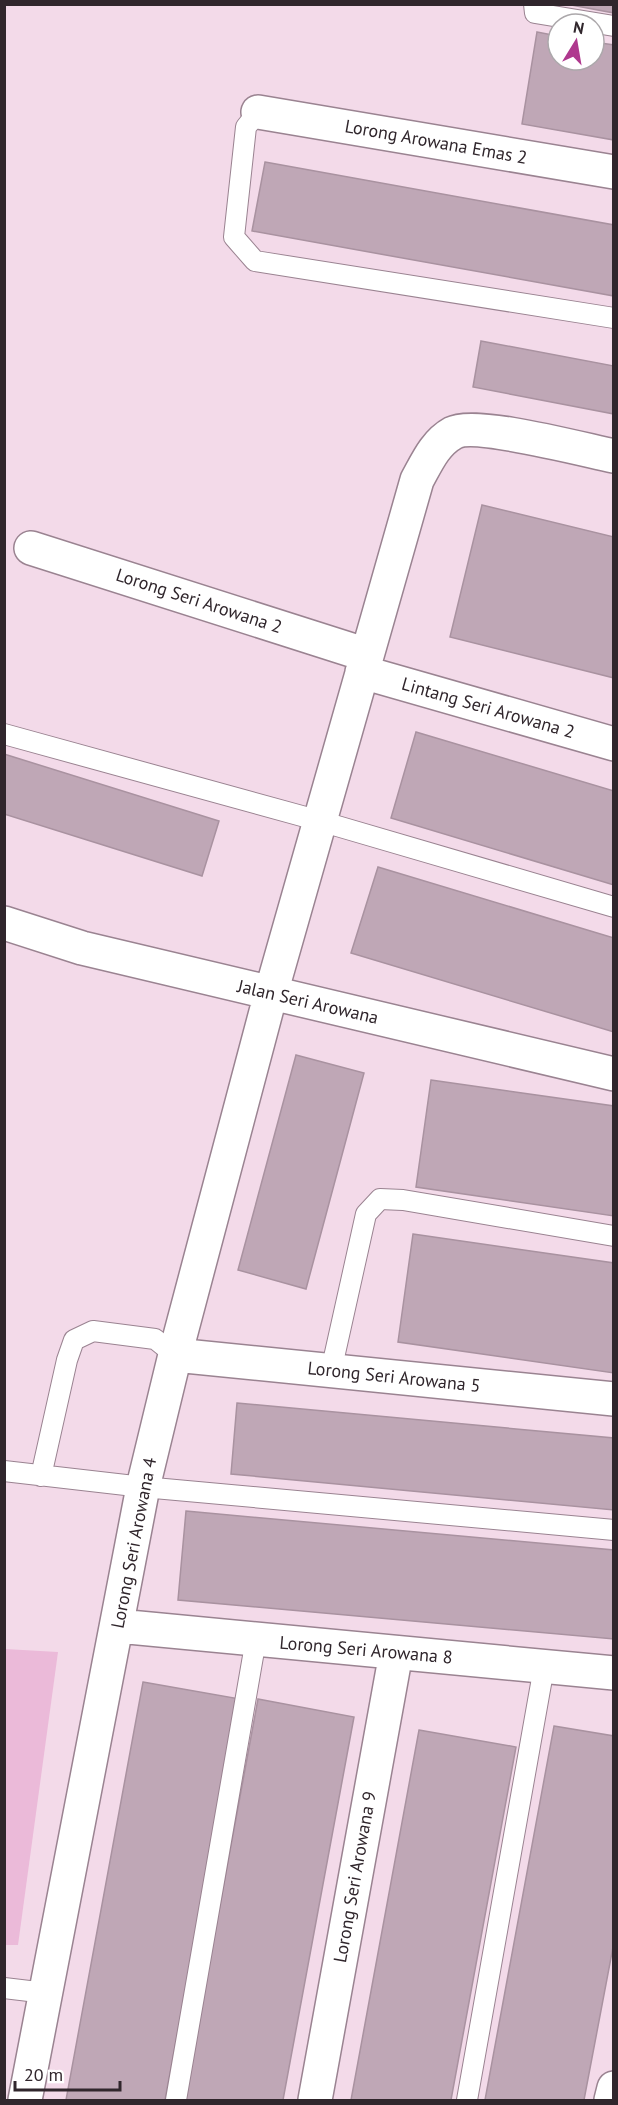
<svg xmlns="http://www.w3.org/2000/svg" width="618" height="2105" font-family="'PT Sans',sans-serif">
<rect width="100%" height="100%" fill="#f3dae9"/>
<!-- green -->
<path fill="#ebbad9" d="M5,1649L58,1652L18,1945H4Z"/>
<!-- building -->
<path fill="#bfa7b6" stroke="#a992a0" stroke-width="1.5" d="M566,4H614V13Z
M537,32L558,36V60H594V42L614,45V140L522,124Z
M265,162L614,225V296L252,231Z
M481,341L614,366V414L473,387Z
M482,505L614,537V678L450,637Z
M416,732L614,791V885L391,818Z
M4,754L219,821L202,876L4,814Z
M378,867L614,938V1032L351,953Z
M296,1055L364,1073L306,1289L238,1270Z
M431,1080L614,1106V1216L416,1187Z
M413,1234L614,1263V1373L398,1342Z
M237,1403L614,1438V1510L231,1474Z
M186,1511L614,1550V1639L178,1600Z
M143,1682L240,1699L165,2100H66Z
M258,1699L354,1717L283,2100H184Z
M554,1726L614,1736V1942L584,2100H485Z
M419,1730L516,1747L451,2100H351Z"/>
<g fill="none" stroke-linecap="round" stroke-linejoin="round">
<!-- lane casing -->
<g stroke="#9a8391" stroke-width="22">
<path id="lane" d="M534,4L535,13L614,26
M258,112L246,127L234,237L255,261L614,318
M4,734L320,821L614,907
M331,1371L366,1214L380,1199L403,1200L614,1236
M4,1471L143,1487L614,1530
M41,1476L67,1360L74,1340L93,1331L155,1339L175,1355
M4,1988L46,1993
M176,2100L256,1639
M467,2100L544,1667"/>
</g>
<!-- street casing -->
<g stroke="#9a8391" stroke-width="36">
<path id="street" d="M258,112L614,172
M31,548L367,655
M362,672L614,744
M4,923L82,948L614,1074
M175,1355L614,1399
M118,1626L614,1673
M25,2100L143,1487L175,1355L271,993L417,480C427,462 435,443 453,433C475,421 584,450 614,456
M315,2100L396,1653
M611,2100L614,2088"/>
</g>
<!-- lane -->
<use href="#lane" stroke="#fff" stroke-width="20"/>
<!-- street -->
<use href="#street" stroke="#fff" stroke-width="33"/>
</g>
<g text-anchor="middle" stroke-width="6" stroke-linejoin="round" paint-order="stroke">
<!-- street labels -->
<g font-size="18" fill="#30262c" stroke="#fff">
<text transform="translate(436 142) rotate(10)" y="6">Lorong Arowana Emas 2</text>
<text transform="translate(199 601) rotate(18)" y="6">Lorong Seri Arowana 2</text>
<text transform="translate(488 708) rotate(16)" y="6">Lintang Seri Arowana 2</text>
<text transform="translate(308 1002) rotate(13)" y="6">Jalan Seri Arowana</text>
<text transform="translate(394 1377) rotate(6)" y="6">Lorong Seri Arowana 5</text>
<text transform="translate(134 1543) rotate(-79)" y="6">Lorong Seri Arowana 4</text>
<text transform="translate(366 1650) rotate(5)" y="6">Lorong Seri Arowana 8</text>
<text transform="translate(355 1877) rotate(-80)" y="6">Lorong Seri Arowana 9</text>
</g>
</g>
<!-- border -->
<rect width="618" height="2105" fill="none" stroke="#30262c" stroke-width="12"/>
<!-- north arrow -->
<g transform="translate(576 42) rotate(11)"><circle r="28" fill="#ffffff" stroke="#aca8ab" stroke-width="1.5"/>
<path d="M0-4.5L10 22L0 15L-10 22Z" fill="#af388e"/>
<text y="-9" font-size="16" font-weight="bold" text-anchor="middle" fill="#30262c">N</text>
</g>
<!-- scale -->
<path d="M15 2081v9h105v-9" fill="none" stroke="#30262c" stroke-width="3"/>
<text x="24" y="2081" font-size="18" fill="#30262c" stroke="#ffffff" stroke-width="4.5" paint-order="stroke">20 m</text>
</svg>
